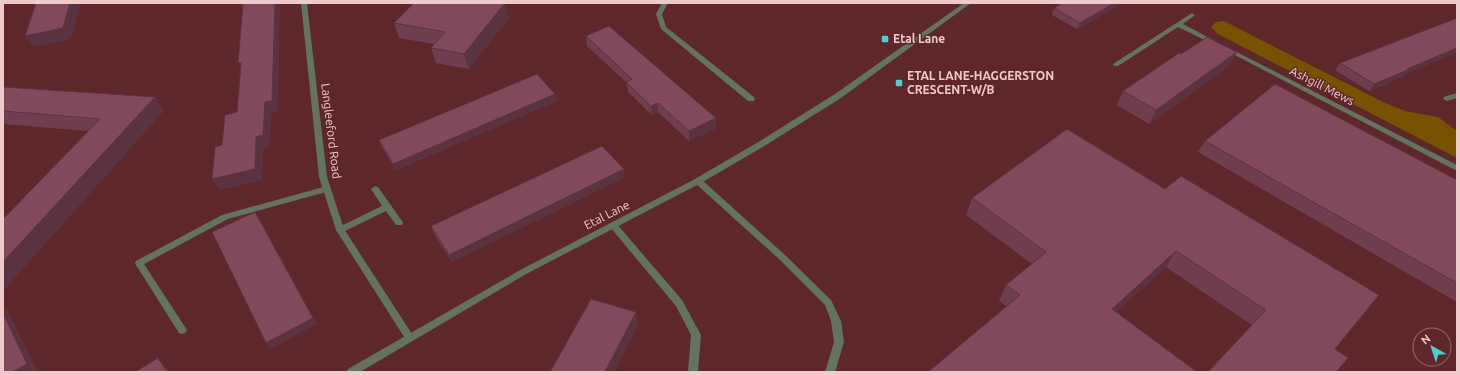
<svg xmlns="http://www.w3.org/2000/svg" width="1460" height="375" font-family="Ubuntu,sans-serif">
<rect width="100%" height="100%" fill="#5e272a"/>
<!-- green -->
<path fill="#775201" d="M1224,21L1385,103L1405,111L1438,117L1457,131V158L1218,34L1211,27L1216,22Z"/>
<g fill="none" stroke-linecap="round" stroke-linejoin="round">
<!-- service -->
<path fill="#64735f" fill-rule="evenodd" d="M698,178L701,179L785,255L831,300L841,321L844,342L835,372H825L834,342L831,321L825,305L779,259L695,183L694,181L695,179Z
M327,186L330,187L331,189L330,191L228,219L144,264L187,330L185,333L182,334L179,333L136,265L135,263L136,261L222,215Z
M375,186L378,187L402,221L403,223L402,225H396L386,211L343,232H337L336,230L337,228L382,206L371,189Z
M613,222L616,223L682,300L701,335L698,372H688L691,335L676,306L610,227L609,225L610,223Z"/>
<!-- minor -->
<path fill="#64735f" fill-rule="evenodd" d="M301,3H307L327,177L344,229L412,334L414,337L412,340L409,341L406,340L336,230L319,177Z
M662,3H668L662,14L666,27L754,97L755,99L754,101H748L661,29L656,14Z
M1192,13L1195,15L1194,16L1183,24L1217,42V44H1213L1178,27L1118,66H1114L1113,64Z
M1227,47L1457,165V171L1225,50L1224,49Z
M1457,93V98L1447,101L1443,99L1444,97Z"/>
<!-- tertiary -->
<path fill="#64735f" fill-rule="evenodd" d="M964,3H971L841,98L766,145L701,183L528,273L360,372H346L348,369L522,269L695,179L760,141L835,94Z"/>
</g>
<!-- wall -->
<path fill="#6f3f4f" d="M1063,3H1123L1077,29L1052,15L1054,8Z
M509,18L469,69L436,63L431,48L434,44L399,38L394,23Z
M586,36L716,118V128L689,141L658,112L652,115L628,92L626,82L587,46Z
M1209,38L1237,52L1229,66L1149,124L1117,105L1123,91L1181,54Z
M1340,63L1404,75L1403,77L1369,91L1335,70Z
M3,87L155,97L164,111L88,131L3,124Z
M557,101L396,170L381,146L379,140Z
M1205,141L1457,180V302L1198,152Z
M625,177L452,262L434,234L431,226Z
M1165,189L1379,295L1252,325L1166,267L1116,312L1006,306L999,301L1006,285L1032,264L966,215L972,198Z"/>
<!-- shaded-wall -->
<path fill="#5a3340" d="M70,3H81L71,39L34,47L25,36Z
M275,3H279L280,6L278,112L271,114L270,147L263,149L262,180L220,190L212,179L256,137Z
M505,3L509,18L469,69L464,54Z
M1114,3H1123L1077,29L1080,23Z
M1457,48V53L1404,75L1403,77L1369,91L1374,84L1407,69Z
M1237,52L1229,66L1149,124L1156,110Z
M555,94L557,101L396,170L393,164Z
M155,97L164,111L3,291V262Z
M658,103V112L652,115L651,106Z
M716,118V128L689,141V131Z
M624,169L625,177L452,262L449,255Z
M255,212L260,219L317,324L271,349L266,343Z
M1176,251L1166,267L1102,325L1112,309Z
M3,307L8,311L38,372H12L3,313Z
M636,312L638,326L615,372H605Z
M158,358L168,369L170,372H167Z"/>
<!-- building -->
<path fill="#81495c" stroke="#5a3340" d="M36,3H70L63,28L25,36Z
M243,3H275L272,101L265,102L263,135L256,137L255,169L212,179L215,147L222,145L225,115L237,112L241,63H238Z
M414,3H505L464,54L431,48L445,32L394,23Z
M1063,3H1114L1080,23L1054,8Z
M1457,18V48L1407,69L1408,70L1374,84L1340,63Z
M609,26L716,118L689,131L658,103L651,106L626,82L632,79L586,36Z
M1209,36V38L1237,52L1156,110L1123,91L1179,53L1181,54Z
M537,74L555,94L393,164L379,140Z
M1275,84L1457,180V283L1205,141Z
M3,87L155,97L3,262V219L100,119L3,111Z
M1067,129L1165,189L1181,176L1379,295L1335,349L1348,358L1336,372H1208L1266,310L1176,251L1112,309L1197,372H928L1020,295L1006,285L1046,252L972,198Z
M602,146L624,169L449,255L431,226Z
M255,212L313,318L266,343L212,232Z
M591,299L636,312L605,372H550Z
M3,313L27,364L12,372H3Z
M158,358L167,372H135Z"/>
<!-- markers -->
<g fill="#51ccd1" stroke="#5e272a" stroke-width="1.5">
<rect x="881" y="35" width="8" height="8" rx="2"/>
<rect x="895" y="79" width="8" height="8" rx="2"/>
</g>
<g text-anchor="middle" stroke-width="3" stroke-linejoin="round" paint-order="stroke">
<!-- poi labels -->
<g font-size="12" font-weight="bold" fill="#eecbca" stroke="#5e272a" text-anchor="start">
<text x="893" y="43">Etal Lane</text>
<text x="907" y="80">ETAL LANE-HAGGERSTON<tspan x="907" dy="14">CRESCENT-W/B</tspan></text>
</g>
<!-- street labels -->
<g font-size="12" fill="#eecbca" stroke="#5e272a">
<text transform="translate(1322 86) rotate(27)" y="4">Ashgill Mews</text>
<text transform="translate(331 131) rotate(83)" y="4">Langleeford Road</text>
<text transform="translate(607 215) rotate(-27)" y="4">Etal Lane</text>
</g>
</g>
<!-- border -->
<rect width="1460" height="375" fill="none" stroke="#eecbca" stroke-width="8"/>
<!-- north arrow -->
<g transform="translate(1432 347) rotate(321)"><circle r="19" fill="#5e272a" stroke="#98696a"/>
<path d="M0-3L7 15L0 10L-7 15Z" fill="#51ccd1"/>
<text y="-6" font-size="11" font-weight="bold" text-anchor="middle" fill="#eecbca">N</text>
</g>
</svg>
